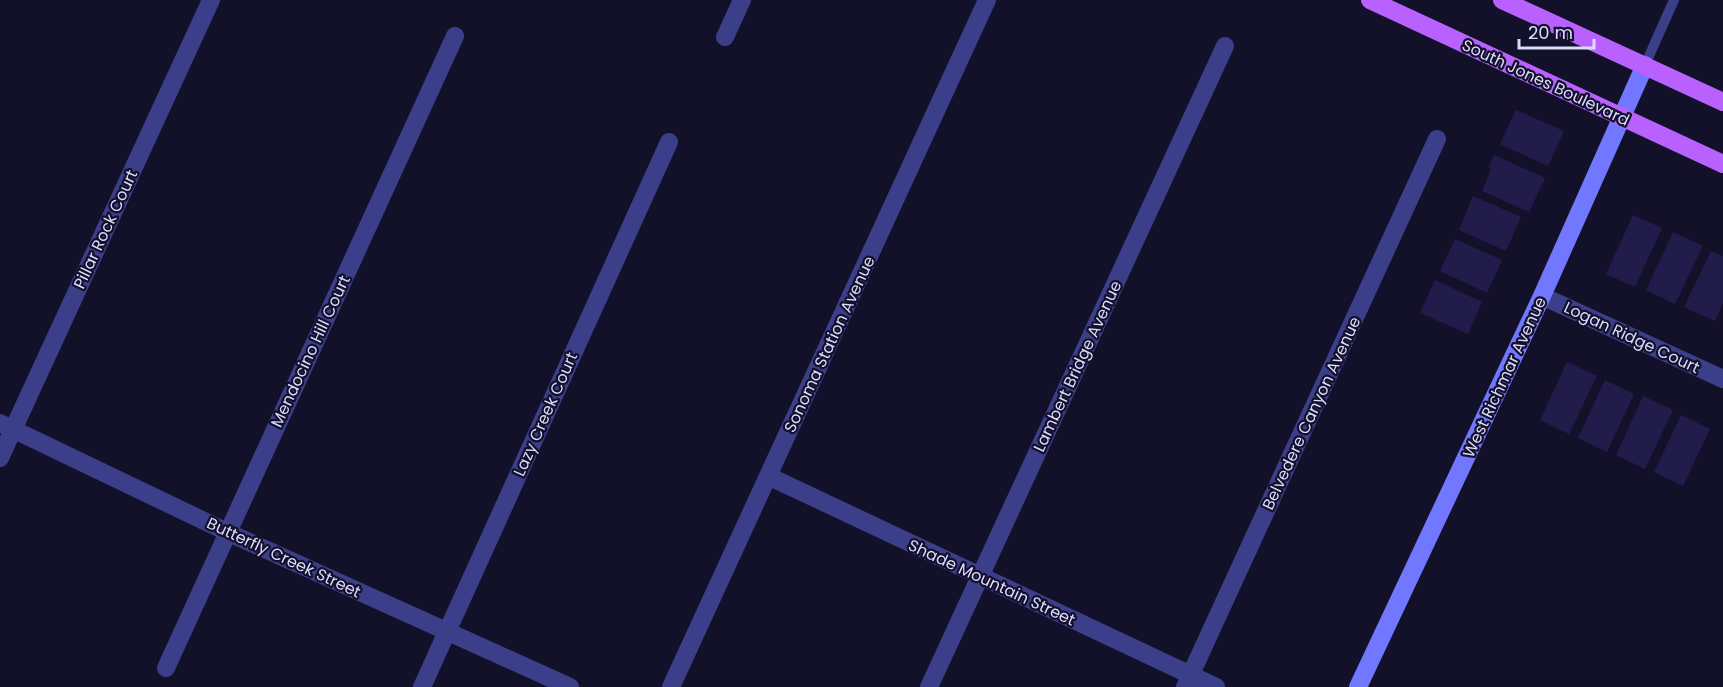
<svg xmlns="http://www.w3.org/2000/svg" width="1723" height="687" font-family="Poppins,sans-serif">
<rect width="100%" height="100%" fill="#13102a"/>
<!-- building -->
<path fill="#221c4b" d="M1516,110L1564,131L1548,166L1500,144Z
M1494,155L1545,178L1529,212L1482,191L1491,169L1488,168Z
M1473,196L1521,217L1506,251L1459,230Z
M1633,215L1662,228L1635,287L1606,274Z
M1673,232L1703,246L1675,304L1646,290Z
M1455,239L1502,260L1487,293L1440,271Z
M1711,251L1723,256V303L1715,321L1684,307Z
M1435,280L1482,302L1468,334L1420,313Z
M1567,362L1597,376L1569,434L1540,420Z
M1605,380L1634,394L1607,452L1578,438Z
M1643,396L1673,410L1645,469L1616,455Z
M1681,415L1710,429L1683,486L1654,472Z"/>
<g fill="none" stroke-linecap="round" stroke-linejoin="round">
<!-- lane -->
<path stroke="#3b3e89" stroke-width="10" d="M1645,65L1674,0"/>
<!-- street -->
<path stroke="#3b3e89" stroke-width="18" d="M725,37L742,0
M1542,296L1723,379
M0,423L227,532L570,687
M0,458L211,0
M768,476L1216,687
M166,668L455,36
M422,687L669,142
M671,687L987,0
M929,687L1225,46
M1185,687L1437,139"/>
<!-- secondary -->
<path stroke="#7178ff" stroke-width="18" d="M1358,687L1542,296L1645,65"/>
<!-- primary -->
<path stroke="#b861ff" stroke-width="18" d="M1370,0L1723,164
M1502,0L1723,102"/>
</g>
<g text-anchor="middle" stroke-width="4.5" stroke-linejoin="round" paint-order="stroke">
<!-- street labels -->
<g font-size="16" fill="#dbdaff" stroke="#13102a">
<text transform="translate(1546 82) rotate(25)" y="6">South Jones Boulevard</text>
<text transform="translate(105 229) rotate(-65)" y="6">Pillar Rock Court</text>
<text transform="translate(1632 337) rotate(25)" y="6">Logan Ridge Court</text>
<text transform="translate(829 344) rotate(-65)" y="6">Sonoma Station Avenue</text>
<text transform="translate(310 351) rotate(-65)" y="6">Mendocino Hill Court</text>
<text transform="translate(1077 366) rotate(-65)" y="6">Lambert Bridge Avenue</text>
<text transform="translate(1504 377) rotate(-65)" y="6">West Richmar Avenue</text>
<text transform="translate(1311 413) rotate(-65)" y="6">Belvedere Canyon Avenue</text>
<text transform="translate(545 414) rotate(-66)" y="6">Lazy Creek Court</text>
<text transform="translate(284 557) rotate(25)" y="6">Butterfly Creek Street</text>
<text transform="translate(992 582) rotate(25)" y="6">Shade Mountain Street</text>
</g>
</g>
<!-- scale -->
<path d="M1519 39v9h75v-9" fill="none" stroke="#dbdaff" stroke-width="3"/>
<text x="1528" y="39" font-size="18" fill="#dbdaff" stroke="#13102a" stroke-width="4.5" paint-order="stroke">20 m</text>
</svg>
